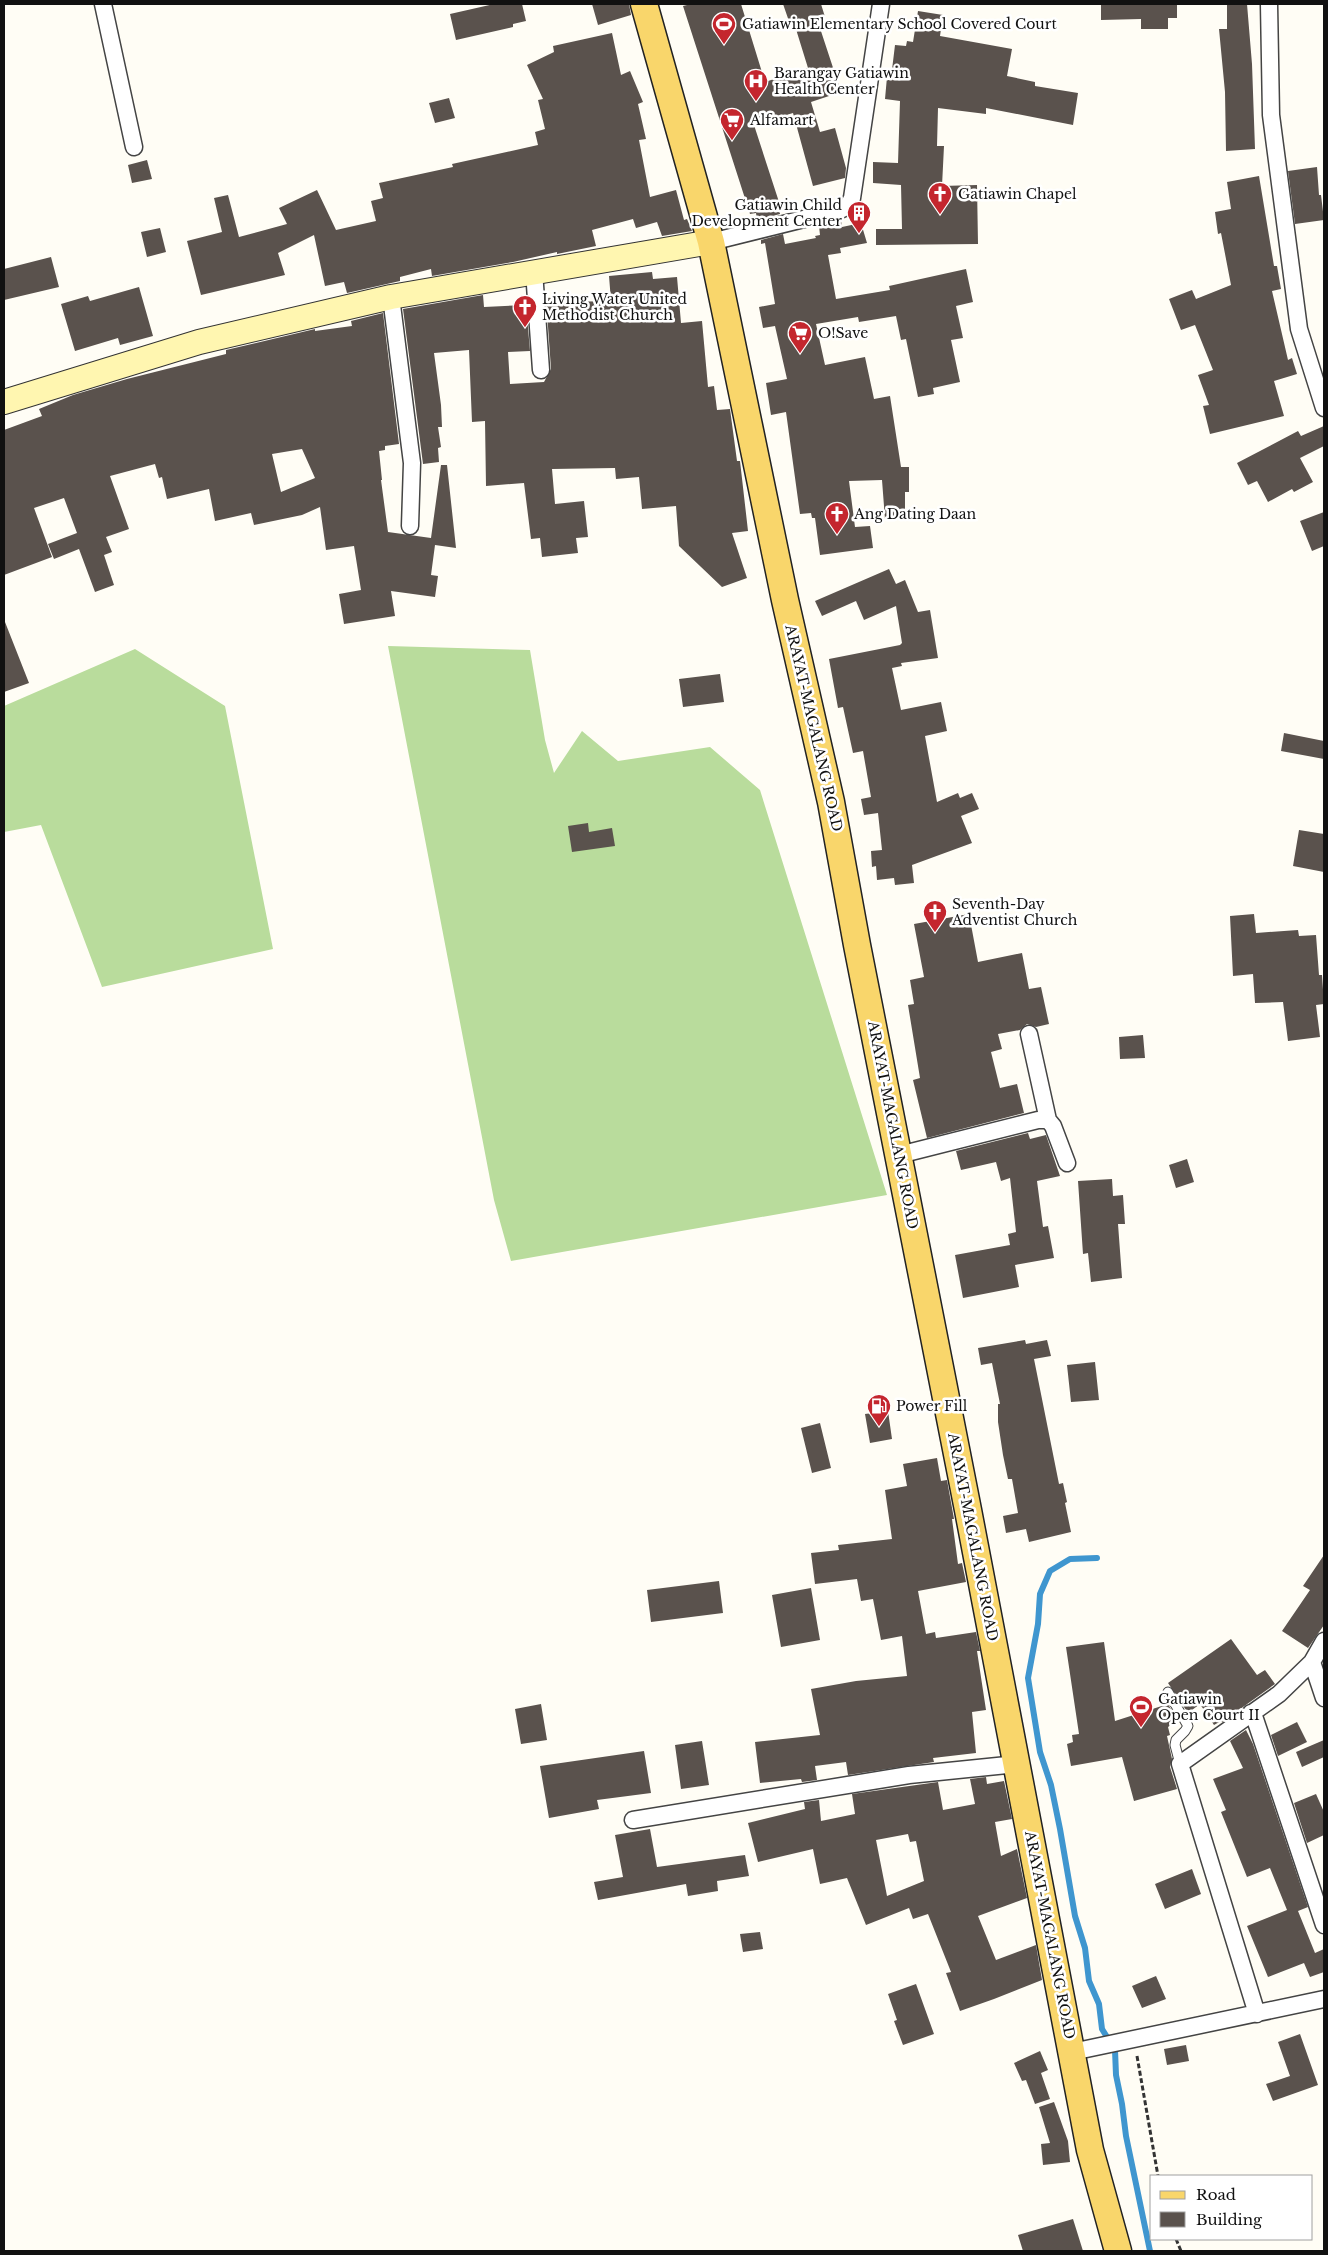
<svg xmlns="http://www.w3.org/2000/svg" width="1328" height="2255" font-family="'Libre Baskerville',serif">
<rect width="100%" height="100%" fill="#fffdf5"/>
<!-- forest -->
<path fill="#b9dc9c" d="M388,646L530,650L545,740L554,773L582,731L618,761L710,747L760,790L887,1195L511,1261L494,1200Z
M135,649L225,706L273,949L102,987L41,825L4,832V706Z"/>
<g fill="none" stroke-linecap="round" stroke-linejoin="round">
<!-- stream -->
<path stroke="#3f96cf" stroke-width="6" d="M1097,1558L1070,1559L1050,1571L1040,1594L1038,1624L1028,1678L1040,1752L1051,1785L1060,1829L1075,1916L1085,1948L1089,1981L1099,2004L1102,2029L1115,2050L1116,2075L1122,2104L1126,2136L1150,2251"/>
</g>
<!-- building -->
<path fill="#5a524d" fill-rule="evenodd" d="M494,4H522L526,21L513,24V27L456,40L450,14Z
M592,4H629L631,15L598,25Z
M691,4H741L765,82L808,68L795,26L791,27L783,4H821L825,17L817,19L841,92L811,102L820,132L835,128L846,168L845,178L813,186L793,113L754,125L779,202L780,214L757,220L756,213L750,214L683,6Z
M1101,4H1177V18H1168V29H1141V19L1101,20Z
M1227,4H1247L1252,64L1255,149L1226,151L1225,92L1219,29H1227Z
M918,11L943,15L940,36L1012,49L1007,76L1035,82V86L1078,93L1073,125L986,108V114L938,108L937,146H944L942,186L977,185L978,244L876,245V229H902L901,185L873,183V162L898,163L900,101L885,99L887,77L891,78L895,45L906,46L907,41L913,42Z
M612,33L621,75L630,71L643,102L638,104L646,139L639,140L650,197L676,190L684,220L687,219L692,231L662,236L657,222L636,228L633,219L592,230L596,246L557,254V252L513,262L432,276L431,269L400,277V281L347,293L344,282L325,286L314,235L278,253L285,275L201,295L187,241L222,232L214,198L228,195L239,237L287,224L279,208L317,190L336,230L376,221L371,201L383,198L379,183L453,167L452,164L538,145L535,132L545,129L538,100L543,99L527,65L554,52L553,46Z
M449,98L455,118L435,123L429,103Z
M147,160L152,179L132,183L128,165Z
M1317,167L1319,195H1321L1324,220L1295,224L1288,171Z
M1259,176L1274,266H1277L1281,289L1272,291L1288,360L1292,358L1297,374L1274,381L1284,416L1210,434L1203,406L1209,405L1198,375L1213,370L1195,325L1181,330L1169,299L1192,290L1196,299L1231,285L1221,233L1218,234L1215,212L1231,209L1227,182Z
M841,221L842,227L861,223L867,243L840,248L841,253L828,255L836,299L890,290L889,286L966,269L973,302L956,306L963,338L951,340L960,382L933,388L934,394L918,397L906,339L901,340L896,316L859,322L858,317L816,324L825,365L865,357L874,399L890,396L901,467H909V492H905V519H885L882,480L849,481L855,527L870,526L873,548L820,555L815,518H812L811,513L800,514L786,412L771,415L766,383L787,379L775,326L763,328L759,307L775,304L765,243L761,244V240L783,234L785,244L816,238L815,236L820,235L819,226Z
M160,228L166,252L147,257L141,232Z
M51,257L59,287L4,300V269Z
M652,272L653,279L677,277L681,323L702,321L708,387L714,386L717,410L730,409L737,461H740L748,531L732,533L747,578L722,587L679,546L676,506L642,509L639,477L616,479L615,468L552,469L555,504L584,501L588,537L576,538L578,553L542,557L540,538L531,539L524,483L486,486L485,421L472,422L469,350L434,353L441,405L442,427H438L441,447L438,448L439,462L423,464L403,309L483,295L484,307L526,305L530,351L508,352L510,384L544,382L551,369L546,298L565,297V302L611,301L609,276Z
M139,287L153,336L120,345L118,338L75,351L61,304L88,296L90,301Z
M383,313L399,444L385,446V450L379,451L382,480H381L388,532L431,538L441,465H447L456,548L435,545L431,575L438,576L435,597L391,591L395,616L344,624L339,594L361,590L354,546L326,550L320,507L302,515L254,525L251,513L215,521L209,489L167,499L162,477L159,478L155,464L110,476L129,529L106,537L112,552L104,555L114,585L95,592L79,549L54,559L48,544L77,533L64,498L34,508L52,557L4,575V430L42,416L39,409L73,395L127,379L226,354V350L315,329V331L352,326L351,321ZM302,449L315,478L281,492L272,454Z
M1324,426V446L1300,458L1313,482L1294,492L1292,489L1268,502L1257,481L1248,485L1237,463L1298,431L1301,436Z
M1324,512V546L1312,551L1300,521Z
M889,569L896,584L905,580L918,612L930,610L938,658L901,663L902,666L892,668L901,710L941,702L947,731L925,736L937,802L958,793L960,798L972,793L979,809L961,816L972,843L912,865L914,883L895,885L894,878L877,880L876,866L872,867L871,851L882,850L878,813L864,815L861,799L871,797L863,751L853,753L843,707L838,708L829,659L900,645L902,643L896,606L864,620L856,601L822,616L815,601Z
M4,622H5L29,683L4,692Z
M720,674L724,702L683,707L679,679Z
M1284,733L1324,741V759L1281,751Z
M588,823L589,832L612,828L615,846L572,852L568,826Z
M1299,830L1324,834V872L1293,866Z
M969,914L978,962L1022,953L1029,989L1041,987L1049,1024L1036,1027L1027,1024L1020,1030L998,1034L1002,1049L991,1052L1000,1088L1017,1084L1024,1113L927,1138L913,1080L920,1078L908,1005L914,1004L910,980L924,977L914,924Z
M1254,914L1256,933L1298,930L1299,936L1316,935L1319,975H1322L1324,1004L1316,1005L1320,1037L1288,1041L1283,1002L1255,1003L1253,974L1233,976L1230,916Z
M1143,1035L1145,1058L1120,1059L1119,1037Z
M1028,1133L1030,1139L1046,1135L1060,1176L1037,1181L1043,1227L1048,1226L1054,1258L1015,1265L1019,1287L963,1298L955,1255L1010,1245L1008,1234L1016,1232L1010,1178L1001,1181L996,1162L961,1170L956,1151Z
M1187,1159L1194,1182L1176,1188L1169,1165Z
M1112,1179L1113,1196L1123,1195L1125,1224H1118L1122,1278L1091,1282L1088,1253L1083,1254L1078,1181Z
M1025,1340L1026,1344L1047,1340L1051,1356L1034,1359L1059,1484L1063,1483L1067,1502L1065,1503L1071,1532L1029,1542L1026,1529L1006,1533L1003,1516L1018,1513L1012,1479H1008L1003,1455L998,1422V1404H1000L992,1363L981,1365L978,1348Z
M1095,1362L1099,1400L1071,1402L1067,1365Z
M888,1411L892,1439L870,1443L865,1414Z
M820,1423L831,1468L812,1473L801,1428Z
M937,1458L941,1481L947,1480L954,1519H952L958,1564L962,1563L966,1582L918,1591L926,1634L935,1632L936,1638L976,1632L980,1651H977L986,1710L972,1712L976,1753L933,1758L934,1762L848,1775L846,1762L815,1766L817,1780L802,1782L801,1779L760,1783L755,1742L820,1735L811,1689L856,1681L907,1676L902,1636L881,1640L873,1599L861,1601L857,1579L815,1584L811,1553L839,1550L838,1545L892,1539L885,1490L907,1486L903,1464Z
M1324,1555V1625L1308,1648L1282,1631L1310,1590L1303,1586Z
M719,1581L723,1613L651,1622L647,1590Z
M811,1588L820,1640L781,1647L772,1595Z
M1231,1639L1257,1675L1265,1670L1275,1684L1222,1722L1221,1721L1214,1725L1200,1704L1188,1713L1168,1683Z
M1104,1642L1115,1721L1168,1704L1177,1720L1168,1727L1170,1735L1167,1736L1172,1759L1170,1767L1177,1789L1134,1801L1122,1757L1071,1766L1067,1744L1073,1742L1072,1735L1079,1734L1066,1647Z
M541,1704L547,1740L521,1744L515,1709Z
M1297,1722L1307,1742L1278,1756L1271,1735Z
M1246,1730L1253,1744L1308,1907L1298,1911L1315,1953L1324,1949V1972L1310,1977L1304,1963L1268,1977L1247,1926L1287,1910L1270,1868L1247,1877L1221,1812L1226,1810L1213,1779L1243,1768L1230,1741Z
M1324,1740V1757L1302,1767L1296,1752Z
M702,1741L709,1785L681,1789L675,1745Z
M644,1751L651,1793L597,1800L599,1809L549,1818L540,1766Z
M986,1777L987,1784L1004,1781L1012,1819L995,1822L1001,1856L1017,1849L1027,1898L978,1916L996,1960L1036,1945L1042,1980L994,1999L960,2011L946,1973L951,1972L928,1914L913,1919L909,1908L866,1925L847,1878L820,1884L813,1849L758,1862L748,1823L805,1809L804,1802L819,1800L821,1821L855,1814L852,1794L938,1782L943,1810L975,1804L970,1779ZM908,1834L910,1842L916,1841L924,1881L887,1896L876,1840Z
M1316,1794L1324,1812V1835L1307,1843L1294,1803Z
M650,1829L657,1867L745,1855L749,1876L717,1881L718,1891L688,1896L686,1884L598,1900L594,1882L623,1877L615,1835Z
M1192,1869L1201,1894L1165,1909L1155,1884Z
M760,1932L763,1949L743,1952L740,1934Z
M1156,1976L1166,1999L1142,2008L1132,1986Z
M916,1984L934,2034L903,2045L894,2021L897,2020L888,1994Z
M1300,2034L1318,2085L1273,2101L1266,2084L1290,2076L1278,2042Z
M1186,2045L1189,2061L1167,2065L1164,2049Z
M1040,2051L1048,2070L1041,2073L1050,2099L1035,2104L1026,2080L1022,2081L1014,2063Z
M1054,2102L1068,2141L1070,2162L1043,2165L1041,2144L1050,2143L1039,2107Z
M1073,2219L1083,2251H1023L1018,2235Z"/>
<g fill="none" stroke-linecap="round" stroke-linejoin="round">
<!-- lane casing -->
<g stroke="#444" stroke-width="11">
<path id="lane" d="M1168,1692L1188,1726L1185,1731L1176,1740L1175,1745L1180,1764"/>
</g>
<!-- street casing -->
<g stroke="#444" stroke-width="19">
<path id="street" d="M103,4L134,147
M1269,4L1271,115L1299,329L1324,408
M711,242L840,210L848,206L852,198L881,4
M534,271L541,370
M391,297L412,463L410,526
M1029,1034L1048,1120
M899,1155L1038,1120H1048L1053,1126L1067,1163
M1312,1662L1324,1698
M1251,1713L1255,1719L1324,1925
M633,1820L909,1775L1017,1764
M1257,2014L1180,1764L1279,1694L1312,1662L1324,1641
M1072,2052L1324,1999"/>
</g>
<!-- secondary casing -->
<g stroke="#333" stroke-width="26">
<path id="secondary" d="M4,402L199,342L391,297L711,242"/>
</g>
<!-- primary casing -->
<g stroke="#222" stroke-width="29">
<path id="primary" d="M644,4L711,242L785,600L831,802L857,945L968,1510L1090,2150L1118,2251"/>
</g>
<!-- path -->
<path stroke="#333" stroke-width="3" stroke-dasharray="5 2.5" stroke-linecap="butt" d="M1137,2056L1158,2176
M1176,2239L1181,2251"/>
<!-- lane -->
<use href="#lane" stroke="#fff" stroke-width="9"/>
<!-- street -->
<use href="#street" stroke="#fff" stroke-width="16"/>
<!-- secondary -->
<use href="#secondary" stroke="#fff6b0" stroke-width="24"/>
<!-- primary -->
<use href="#primary" stroke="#f9d66b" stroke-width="26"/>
</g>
<!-- icons -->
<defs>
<g id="stadium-pin" transform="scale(1.25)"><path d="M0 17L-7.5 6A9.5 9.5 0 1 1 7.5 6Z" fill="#c4262e" stroke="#fff"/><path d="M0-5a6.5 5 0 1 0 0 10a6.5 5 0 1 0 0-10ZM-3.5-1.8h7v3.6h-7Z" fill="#fff"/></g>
<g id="hospital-pin" transform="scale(1.25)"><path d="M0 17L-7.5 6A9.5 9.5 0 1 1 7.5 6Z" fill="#c4262e" stroke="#fff"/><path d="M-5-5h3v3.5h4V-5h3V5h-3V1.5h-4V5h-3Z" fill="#fff"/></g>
<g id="supermarket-pin" transform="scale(1.25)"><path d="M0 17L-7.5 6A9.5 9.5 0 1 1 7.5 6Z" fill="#c4262e" stroke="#fff"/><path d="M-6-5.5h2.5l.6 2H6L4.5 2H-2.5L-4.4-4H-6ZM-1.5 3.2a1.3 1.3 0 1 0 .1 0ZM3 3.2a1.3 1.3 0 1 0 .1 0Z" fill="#fff"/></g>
<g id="church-pin" transform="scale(1.25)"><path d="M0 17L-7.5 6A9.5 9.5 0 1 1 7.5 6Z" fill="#c4262e" stroke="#fff"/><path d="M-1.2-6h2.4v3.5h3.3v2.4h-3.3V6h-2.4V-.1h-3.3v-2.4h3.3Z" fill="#fff"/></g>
<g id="building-pin" transform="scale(1.25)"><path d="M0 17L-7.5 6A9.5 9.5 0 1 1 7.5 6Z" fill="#c4262e" stroke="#fff"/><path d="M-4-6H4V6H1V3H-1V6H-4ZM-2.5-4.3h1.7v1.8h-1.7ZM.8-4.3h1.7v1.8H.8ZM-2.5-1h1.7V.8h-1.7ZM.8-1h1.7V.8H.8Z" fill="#fff"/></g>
<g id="fuel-pin" transform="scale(1.25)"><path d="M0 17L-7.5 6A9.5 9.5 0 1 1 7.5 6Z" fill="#c4262e" stroke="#fff"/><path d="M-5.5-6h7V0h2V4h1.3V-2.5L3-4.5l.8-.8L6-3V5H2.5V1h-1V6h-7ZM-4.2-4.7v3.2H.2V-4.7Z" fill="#fff"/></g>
</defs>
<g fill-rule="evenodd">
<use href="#stadium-pin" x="724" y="24"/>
<use href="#hospital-pin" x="756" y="81"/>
<use href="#supermarket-pin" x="732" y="120"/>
<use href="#church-pin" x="940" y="194"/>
<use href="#building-pin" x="859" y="213"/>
<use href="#church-pin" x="525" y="307"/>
<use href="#supermarket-pin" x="800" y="333"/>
<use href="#church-pin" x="837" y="514"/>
<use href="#church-pin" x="935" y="912"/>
<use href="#fuel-pin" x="879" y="1406"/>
<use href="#stadium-pin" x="1141" y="1707"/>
</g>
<g text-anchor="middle" stroke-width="5" stroke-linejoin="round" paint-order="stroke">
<!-- poi labels -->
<g font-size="14" fill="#111" stroke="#fff" text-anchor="start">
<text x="742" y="29">Gatiawin Elementary School Covered Court</text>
<text x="774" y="78">Barangay Gatiawin<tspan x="774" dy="16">Health Center</tspan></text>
<text x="750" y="125">Alfamart</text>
<text x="958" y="199">Gatiawin Chapel</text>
<text x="842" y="210" text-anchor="end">Gatiawin Child<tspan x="842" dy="16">Development Center</tspan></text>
<text x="542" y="304">Living Water United<tspan x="542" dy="16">Methodist Church</tspan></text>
<text x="818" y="338">O!Save</text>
<text x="854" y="519">Ang Dating Daan</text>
<text x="952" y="909">Seventh-Day<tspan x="952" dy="16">Adventist Church</tspan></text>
<text x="896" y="1411">Power Fill</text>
<text x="1158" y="1704">Gatiawin<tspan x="1158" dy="16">Open Court II</tspan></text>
</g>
<!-- street labels -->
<g font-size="14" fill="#111" stroke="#fff">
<text transform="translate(814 728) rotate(77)" y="5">ARAYAT-MAGALANG ROAD</text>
<text transform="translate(893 1125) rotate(79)" y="5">ARAYAT-MAGALANG ROAD</text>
<text transform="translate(973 1537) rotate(79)" y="5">ARAYAT-MAGALANG ROAD</text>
<text transform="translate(1050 1935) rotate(79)" y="5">ARAYAT-MAGALANG ROAD</text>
</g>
</g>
<!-- border -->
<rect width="1328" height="2255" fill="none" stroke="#111111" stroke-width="10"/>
<!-- legend -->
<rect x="1150" y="2175" width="162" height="65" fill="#ffffff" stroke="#a0a0a0"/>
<rect x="1160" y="2191" width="25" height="8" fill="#f9d66b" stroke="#a0a0a0"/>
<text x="1196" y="2200" font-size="15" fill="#111111">Road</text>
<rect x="1160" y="2212" width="25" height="15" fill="#5a524d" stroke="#a0a0a0"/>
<text x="1196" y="2225" font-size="15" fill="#111111">Building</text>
</svg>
